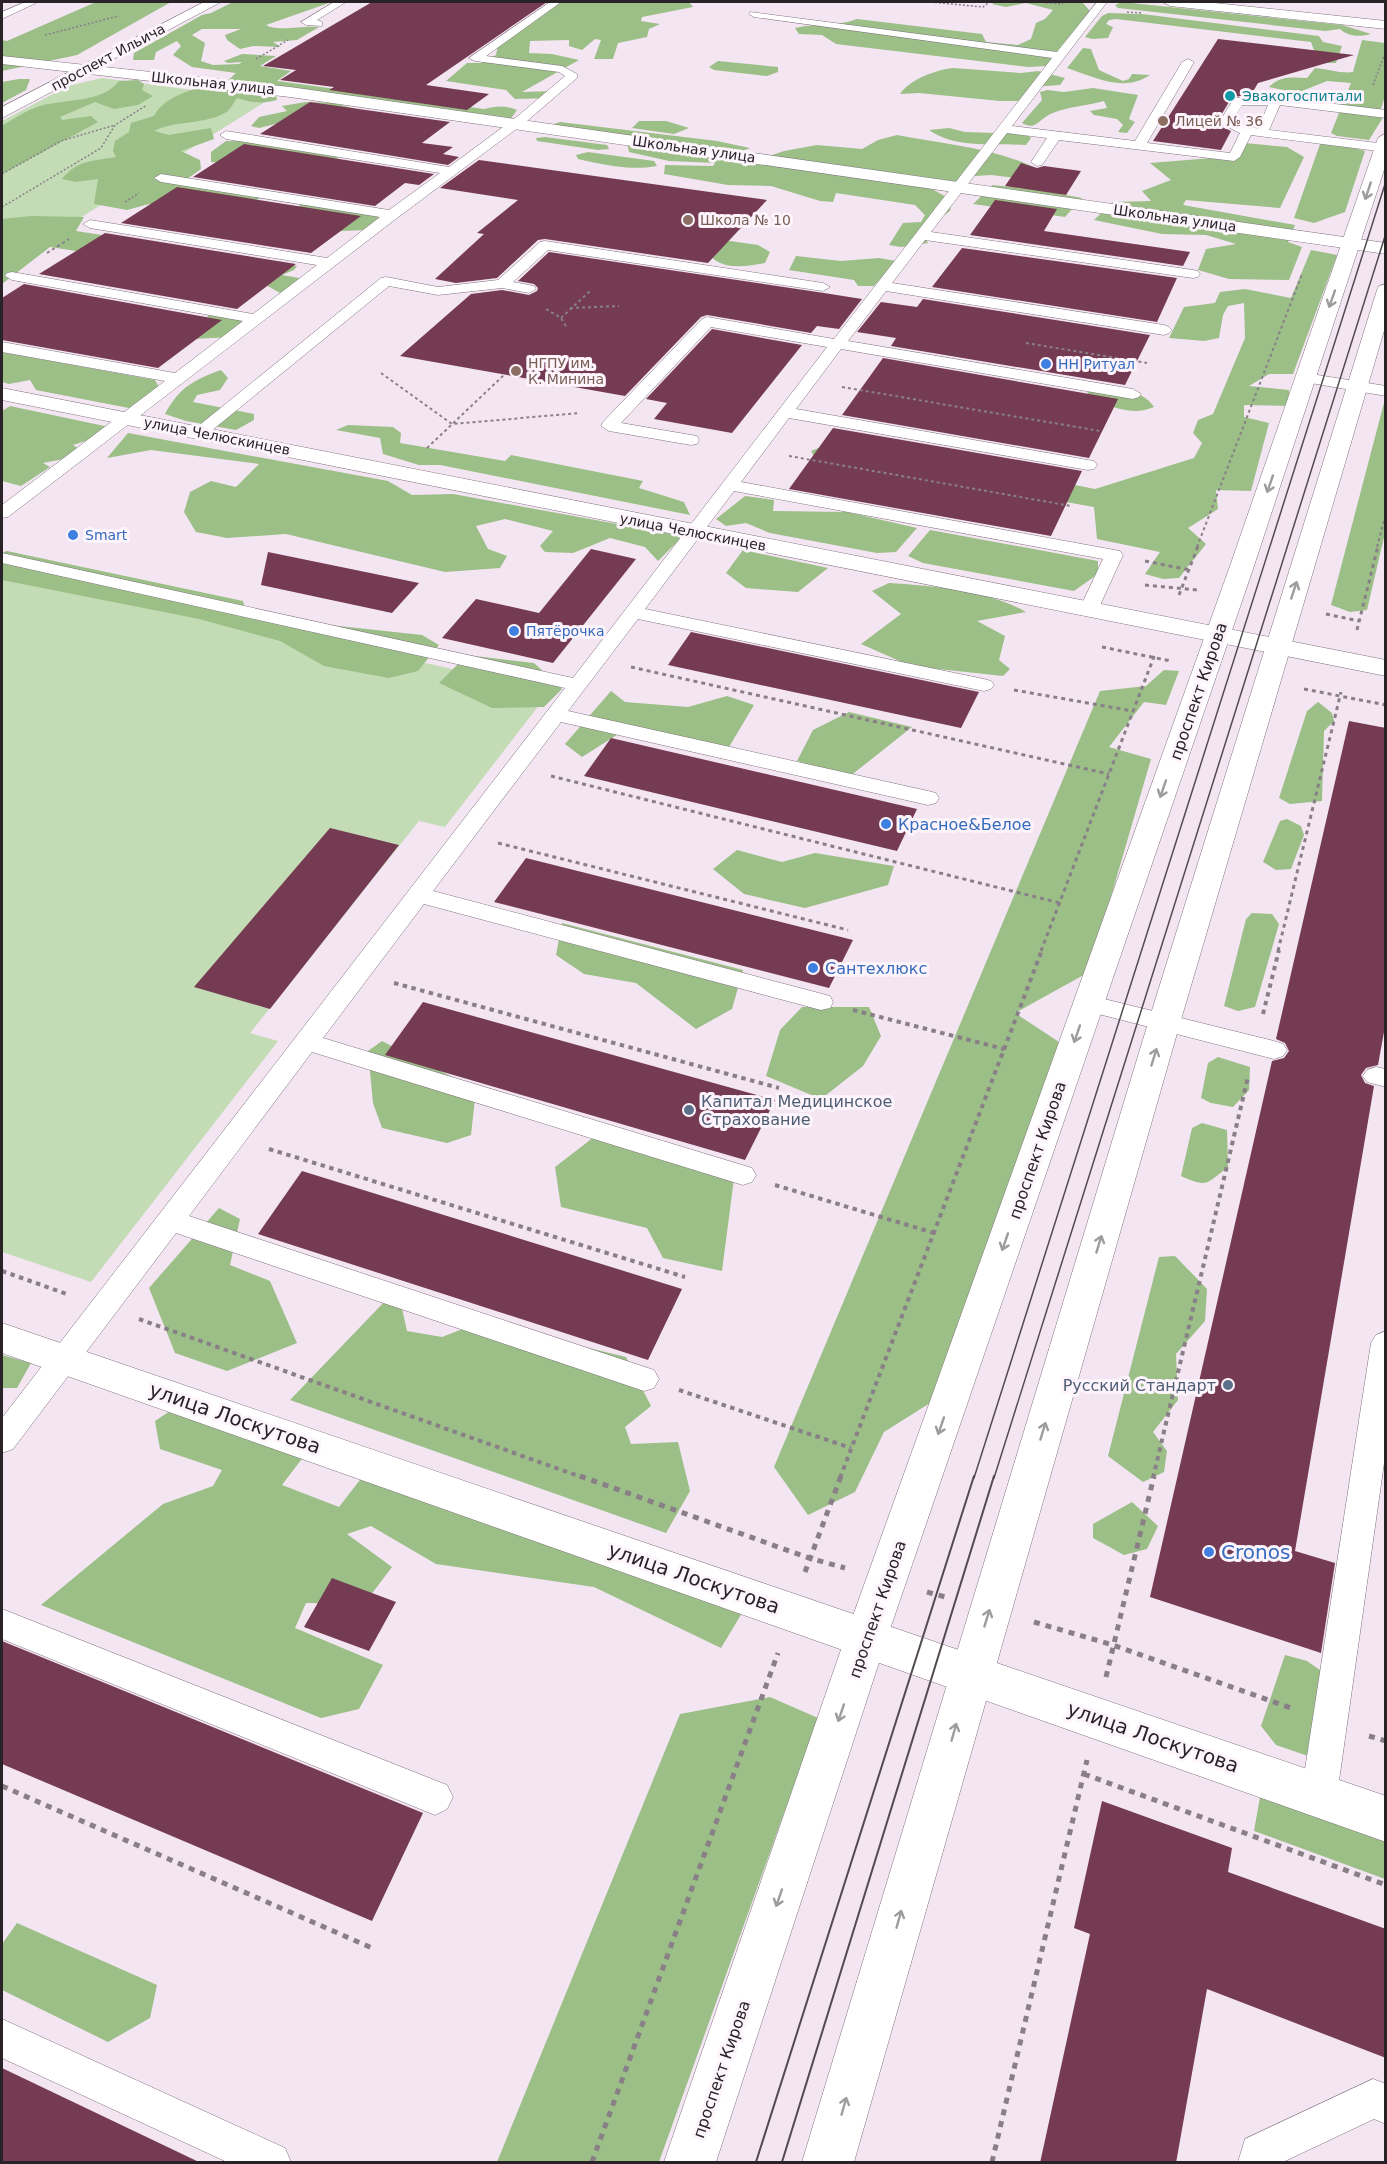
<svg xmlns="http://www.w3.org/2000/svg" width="1387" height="2164" font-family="'DejaVu Sans',sans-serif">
<rect width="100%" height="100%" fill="#f4e5f2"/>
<!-- green -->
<path fill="#c3dcb5" d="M102,78L268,100L2,267V121L68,86Z
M2,568L550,691L445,827L419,821L250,1033L278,1041L91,1282L2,1252Z"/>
<!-- forest -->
<path fill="#9bbf86" d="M96,2H171L77,55L2,71V40L7,41Z
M233,2L329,3L266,25C276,32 305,25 319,27L297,40L273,42L281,47L253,46L240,49L227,40L225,35L241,29H202L192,35L205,43L201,61L213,65L239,64L242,62L228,63L224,61L242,54L276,56L260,66L291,71L277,81L484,109C496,106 505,105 517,110L510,120L225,83L236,73L192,67L173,55L181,46L177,41L156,52L154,60H133L134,53L202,15L211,13Z
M566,2H689L693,7L642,17L641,21L660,24L649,29L647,37L618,43L613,59H594L601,40L595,39L582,50L569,46V40L530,41L529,53L552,54L579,60L522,92L553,91V98L515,99L506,90L446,81L467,63H481L496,55L498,45L558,3Z
M995,2H1082L1090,11L1046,66L1028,67L836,44L822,35L799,34L795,28C816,23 836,27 857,19L982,34L986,42L1018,45L1031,39L1036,23L1045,19L1053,10L1026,3L1006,7L992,4Z
M1122,2L1342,25L1371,34C1360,37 1349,37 1340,29L1325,31L1118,8L1115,5Z
M1108,13L1142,14L1319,36L1323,42L1342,46L1336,63H1327L1315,53L1311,42L1116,19L1109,20L1106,24L1113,27L1108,38L1092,39L1085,37L1102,16Z
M1362,40L1385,43V96L1381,109H1370L1384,116L1369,140L1337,136L1331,133L1351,83L1327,81L1297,93L1269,87C1279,76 1292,77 1307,78L1315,68C1327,69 1343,74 1353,72Z
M1083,48L1091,49L1099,70L1123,81L1129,79L1132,74L1150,75C1123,93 1095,77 1067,68Z
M718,61L778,67V72L767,76L714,70L709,67Z
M953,68L1021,73L1038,71L1065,78L1060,85L1031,87L1018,101H1000L919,93L900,94C910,79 936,70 953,68Z
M19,79H30L26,90L2,103V82Z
M138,80L144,84L142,90L153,96L138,105L114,109L95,102L60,117L62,120L91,116L98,122L2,174V126C13,119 27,110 40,106C64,99 103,103 119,81Z
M207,86L276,95L277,100C263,104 251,103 237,98C234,102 230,110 225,113C203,125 176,120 154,131L169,135L211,128L214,139L181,151L200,160L201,169L187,179L261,192L259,199L216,210L149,204L127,210L94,204L98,179L76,182L62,179C77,160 93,161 116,157L113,151L115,141L129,132L131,123L154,116C163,98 189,90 207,86Z
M1093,88L1138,95L1129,119L1135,122L1127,133L1118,132L1123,125L1117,119L1094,115L1090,111L1107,108L1104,101C1090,105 1059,108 1047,116C1037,122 1035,130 1022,123L1042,100L1040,92L1047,90L1064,92Z
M306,102L334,103L367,112L288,121L259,128L251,126L259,117L287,111L282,106Z
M639,121H666L689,128L674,134L632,128Z
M560,122L717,141L750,148L740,152L548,126Z
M949,128L965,132L1026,134L1031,138L1026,145C996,143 955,149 929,130Z
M897,135C948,145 1003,148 1049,175L1034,180L991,175L961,177L958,187L932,189L952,200L950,211L921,232L928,243L901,247L889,245L903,223L921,222L925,215L915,205L836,193L833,202L820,201L771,186L728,185L664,174L665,165L713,166L715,163L669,161L629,152L627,142L758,160L784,151L817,145L862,149L878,140Z
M545,137L607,145L609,149L598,150L537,141L536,138Z
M226,141C267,142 301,140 339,158L298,168L211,162V152Z
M1244,143L1287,147L1304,157L1280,208L1186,200L1183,205L1295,225L1288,242L1302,247L1289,280L1229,279L1198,270L1206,249L1236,244L1206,235L1162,234L1094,220L1113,202L1151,201L1142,191L1171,180L1150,163L1237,156Z
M1337,143L1365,151L1345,212L1314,223L1294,218L1320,144Z
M588,152L654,161L657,166C630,171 605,165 578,159L576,155Z
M993,185L1039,190L1082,198L1065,217L973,204Z
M310,199L391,212L364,230L322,232L290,212Z
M31,216L84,217L76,231L134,240L108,256L50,247L2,284V219Z
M702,237L758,245L770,252L765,263C748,266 722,271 710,255C706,250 704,242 702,237Z
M1311,250L1337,255L1293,374H1269L1249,386L1289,390L1290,406L1244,405V417L1269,423L1251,491L1216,490L1218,509L1188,528L1206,544L1179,578L1163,579L1145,574L1160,552L1097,539L1094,507L815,458L811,451L821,447L923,462L944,447L954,456L1019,474L1095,489L1194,458L1202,443L1193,433L1198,420L1213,414L1245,338L1244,303L1228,306L1223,315L1219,338L1204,341L1169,338L1184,307L1215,303L1220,292L1245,289L1291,298Z
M796,256L841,261L879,258L896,261L874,286H858L854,280L789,270Z
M284,264L297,266L294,270L282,275L299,278V290L280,293L264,284Z
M217,311L251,313L253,316L231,337L194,339L214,323L207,316Z
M2,352L155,380L160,389L134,409L36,390L30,380L9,384L2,382Z
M221,370L228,378L220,390L197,395L193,402L254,414V420L236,430L186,421L165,414C179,388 193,380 221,370Z
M1090,386C1113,389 1141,387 1154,407C1131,417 1108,406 1087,395Z
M1385,399V533L1367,610L1350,612L1331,605Z
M10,406L109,427L98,437L73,445L79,449L69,458L43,463L50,467L21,486L2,481V411Z
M348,425L393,427L401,433L400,443L505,461L511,455L643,481L639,488L684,502L690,515L440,465H419L383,454L380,438L336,430Z
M128,433L388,481L412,495L453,494L683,536L658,561L645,547L610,538L573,553L545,552L540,546L553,531L505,519L476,526L488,549L507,556L500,568L445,572L286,534L227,538L196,532L184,512L190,492L211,481L236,487L259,464L151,450L107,458Z
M745,496L774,500L773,511L847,512L917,528L896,552L877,553L770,533L746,523L726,526L716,519Z
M930,530L1098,561V574L1074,591L923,563L908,556Z
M743,550L828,568L798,592L746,588L726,573Z
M7,551L243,601L247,616L422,635L439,645L418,671L389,678L324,666L280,641L199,619L2,580V553Z
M889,583C933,586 988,590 1026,612L977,621L1005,636L999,660L1010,669L1003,676L911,666L861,644L901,614L872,591Z
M467,655L534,663L562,689L544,707L492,708L439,683Z
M1164,670L1179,671L1166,705L1144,702L1109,747L1151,759L1089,972L1015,1013L1062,1044L938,1398L884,1432L855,1492L808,1515L774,1467L1100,691L1146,686Z
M611,691L625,702L688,707L727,696L754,705L729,747L631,726L582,757L565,744Z
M1318,702L1332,713L1334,721L1324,731L1322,801L1290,804L1279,798L1307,711Z
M849,712L912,727L849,777L797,761L813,730Z
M1287,819L1301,826L1304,835L1291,869L1276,870L1263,862L1280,821Z
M737,850L782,862L815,853L894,866L888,885L805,908L744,894L713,869Z
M1252,913L1272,914L1279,924L1255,1007L1238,1011L1224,1006L1246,919Z
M562,923L743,970L732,1009L696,1029L636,983L584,974L556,955Z
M802,1007H869L881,1036L863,1066L821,1099L766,1076L780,1030Z
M382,1041L476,1089L471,1135L447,1143L382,1128L373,1103L368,1051Z
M1218,1057L1250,1067L1249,1090L1233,1107L1211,1103L1201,1098L1208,1063Z
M1202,1123L1227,1130L1228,1167C1206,1184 1208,1188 1181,1176L1192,1128Z
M607,1127L736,1163L722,1271L663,1258L647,1228L561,1207L555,1167Z
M219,1208L240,1219L230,1265L270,1281L297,1343L227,1371L175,1353L149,1288Z
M1175,1256L1207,1289L1205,1321L1176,1354L1178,1400L1153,1432L1167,1451L1164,1472L1143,1482L1108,1456L1159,1257Z
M387,1299L401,1304L407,1331L442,1337L481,1322L626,1357L651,1406L625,1427L631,1444L678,1442L690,1491L666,1533L290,1400Z
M2,1355L31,1363L17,1388H2Z
M170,1411L304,1456L282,1485L339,1507L363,1476L742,1613L721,1648L594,1587L436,1564L371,1526L347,1534L392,1567L364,1604L306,1603L295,1628L383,1665L359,1709L321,1718L41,1605L163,1504L213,1486L222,1470L160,1449L155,1421Z
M1132,1502L1158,1526L1147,1549L1124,1555L1093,1538V1524Z
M1285,1655L1307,1661L1330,1677L1311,1757L1276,1745L1261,1726Z
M770,1697L818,1718L659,2162H497L680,1714Z
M1260,1797L1385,1839V1879L1254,1831Z
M17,1923L157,1985L150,2018L108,2042L2,1990V1944Z"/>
<!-- building -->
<path fill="#753b53" d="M372,2H547L426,85L489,94L467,110L329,90L334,87L280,80L296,70L263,66Z
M1218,39L1354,55L1258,83L1251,95L1232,97L1217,122L1218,125L1231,131L1221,150L1153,141Z
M310,102L450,122L422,143L453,147L443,154L459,157L448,165L260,134Z
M244,144L434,174L419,185L405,183L375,206L193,177Z
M479,160L767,200L708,263L545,239L538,240L497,278L456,283L435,279L484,234L477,233L518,200L440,188Z
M1021,163L1037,168L1044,166L1081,171L1066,195L1005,186Z
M177,187L361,216L311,253L121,223Z
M995,200L1057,209L1044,231L1190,252L1183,266L970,235Z
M105,233L296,264L237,309L39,274Z
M962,248L1177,278L1157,322L932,287Z
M549,252L824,293L862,299L839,329L817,326L811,333L707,315L701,317L625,396L400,356L471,294L502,290L529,295L537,291L538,288L534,284L518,281Z
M24,284L222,320L158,368L2,340V298Z
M923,299L1150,335L1125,385L891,346L896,338L857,332L881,302L917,307Z
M712,329L802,345L732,433L654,419L667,403L646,399Z
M883,358L1118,399L1089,458L842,415Z
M833,428L1082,471L1051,536L789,489Z
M591,549L636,559L553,663L442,638L476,599L539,613Z
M268,552L419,583L392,613L261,585Z
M691,632L979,692L961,728L668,665Z
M1349,721L1386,728V1021L1378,1065L1366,1068L1361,1075L1365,1083L1374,1086L1295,1551L1335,1563L1321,1653L1150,1597L1272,1061L1284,1058L1289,1051L1285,1043L1276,1039Z
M611,738L917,809L897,851L584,776Z
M330,828L399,845L270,1009L194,987Z
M526,858L853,940L829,988L494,902Z
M423,1002L775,1100L745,1160L385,1055Z
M302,1171L682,1289L648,1360L258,1234Z
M332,1578L396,1602L369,1651L304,1627Z
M2,1641L423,1813L372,1921L2,1764Z
M1102,1801L1232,1848L1228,1872L1386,1929V2058L1207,1989L1176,2163H1040L1090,1934L1074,1928Z
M2,2068L201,2163H2Z"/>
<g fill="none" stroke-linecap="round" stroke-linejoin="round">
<!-- service casing -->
<g stroke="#7f727e" stroke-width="1">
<path id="service" d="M25,2H38L2,19V12Z
M334,2H346L317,20L322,22V26L306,25L301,22Z
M550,2H561L486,56L562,66L577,74V78L527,121L397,218L8,517L2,518V505L165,381L2,352V342L175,373L243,321L12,280L5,276L7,273L12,272L253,314L317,265L90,228L83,224L90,220L327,258L380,217L161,182L154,178L161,174L389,210L440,173L226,139L220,135L226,131L449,167L519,115L565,76L559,72L475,61L469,58Z
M1097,2H1107L1012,126L1135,141L1182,62L1188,59L1194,62L1147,143L1230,153L1240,133L1219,123L1234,98L1276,97L1386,110V118L1280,105L1269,130L1386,144V152L1251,135L1240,157L1234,161L1059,140L1042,165L1037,166L1031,162L1047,138L1007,133L931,232L1193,270L1198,271L1200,274L1198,277L1193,278L925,240L892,283L1164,325L1169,327L1172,330L1169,333L1164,335L886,291L848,341L1133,389L1141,394L1139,397L1133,399L841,349L796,409L1088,460L1094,461L1097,465L1094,469L1088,470L789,418L741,482L1120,551L1123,555L1096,614H1082L1079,610L1103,559L734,491L645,609L984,679L991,681L994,685L991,689L984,691L638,619L568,711L928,791L936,793L939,798L936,803L928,805L561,722L433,891L830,996L833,1002L830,1008L821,1010L424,904L323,1038L752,1168L756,1175L752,1182L743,1185L312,1052L189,1216L654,1370L659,1379L654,1388L644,1391L176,1233L13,1449L2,1453V1418L565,688L2,563V553L573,678L827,347L711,327L621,423L697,436L699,440L697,444L691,445L609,431L601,426L603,422L702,319L707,317L834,339L1052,58L754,17L749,14L750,12L1057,52ZM1242,105H1268L1258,129L1232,121Z
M545,241L823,283L830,287L823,291L548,250L513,282L534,286L536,289L529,293L502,288L438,295L389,286L205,436H193L191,432L381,278L386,277L438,287L498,280L540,242Z
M1305,373L1386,386V396L1299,381L1297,378Z
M1088,995L1274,1041L1283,1044L1287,1050L1283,1056L1274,1059L1079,1009L1076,1003L1079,997Z
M1376,1067L1386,1069V1087L1367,1082L1363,1076L1367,1070Z
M1386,1331V1449L1337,1795L1331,1807L1319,1813L1307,1807L1301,1795L1371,1343L1376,1335Z
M2,1609L447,1785L453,1797L447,1809L435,1815L2,1639Z
M2,2019L285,2148L291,2162H227L2,2058Z
M1373,2079L1386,2084V2124L1374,2119L1283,2162H1238L1245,2139Z"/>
</g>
<!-- minor casing -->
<g stroke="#7f727e" stroke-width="1">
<path id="minor" d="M2,56L290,87L1386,243V254L290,97L2,64Z
M2,388L1386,660V676L2,400Z
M2,1323L1386,1796V1842L2,1353Z"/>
</g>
<!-- tertiary casing -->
<g stroke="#7f727e" stroke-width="1">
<path id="tertiary" d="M204,2H221L2,118V107Z
M1386,133V164L1254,566L887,1638L716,2162H664L845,1638L1230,566L1378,138Z
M1386,284V324L1180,1023L854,2162H802L1148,1023L1377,290L1379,286Z"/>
</g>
<!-- secondary casing -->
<g stroke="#7f727e" stroke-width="1">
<path id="secondary" d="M1163,2H1205L1386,21V29L1170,6Z"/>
</g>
<!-- path-far4 -->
<path stroke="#897f87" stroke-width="1.5" stroke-dasharray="2 2" stroke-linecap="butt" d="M931,2L983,7L989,2
M1038,2L1063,4
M1127,12L1143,13
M45,35L119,16
M256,59L288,40
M1373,85L1385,53
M2,174L61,141L115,125
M125,202L139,193
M2,207L101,148L115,125L147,105"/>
<!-- path-far3 -->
<path stroke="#897f87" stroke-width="2" stroke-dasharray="3 3" stroke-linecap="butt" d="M47,253L69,239
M570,308L619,306
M546,309L561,318L567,328
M561,318L590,291
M1026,343L1147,363
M381,373L452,424L580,413
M842,387L1100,431
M427,448L505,374
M789,456L1071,506
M1197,547L1302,274
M1377,547L1386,513"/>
<!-- path-far2 -->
<path stroke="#897f87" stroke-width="3" stroke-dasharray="4 4" stroke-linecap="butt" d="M1145,561L1190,570
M1145,585L1197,590
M1179,595L1198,546
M1326,614L1359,621
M1357,630L1378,546
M1102,647L1171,661
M631,667L1109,774
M1304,689L1386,705
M1014,690L1133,711
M551,776L1060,903
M498,843L848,930
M1041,951L1155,654
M1278,951L1341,692"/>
<!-- path-far1 -->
<path stroke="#897f87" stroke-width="4" stroke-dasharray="4.5 4.5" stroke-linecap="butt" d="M394,983L779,1088
M853,1010L1004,1049
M1263,1014L1279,950
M269,1149L685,1277
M775,1185L934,1233
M2,1271L67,1294
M139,1319L584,1478
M679,1390L851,1448
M840,1478L1042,950
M1153,1478L1248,1077"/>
<!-- path -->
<path stroke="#897f87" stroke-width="5" stroke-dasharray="6 6" stroke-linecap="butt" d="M580,1476L809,1558L845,1568
M805,1572L841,1476
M927,1592L949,1598
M1034,1622L1113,1645L1291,1708
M1106,1677L1154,1476
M1369,1736L1386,1741
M1084,1774L1386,1885
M2,1786L372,1948
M592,2162L778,1653
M992,2162L1087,1760"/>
<!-- service -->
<use href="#service" fill="#fff" fill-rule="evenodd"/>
<!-- minor -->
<use href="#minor" fill="#fff" fill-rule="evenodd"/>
<!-- tertiary -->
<use href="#tertiary" fill="#fff" fill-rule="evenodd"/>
<!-- secondary -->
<use href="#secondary" fill="#fff" fill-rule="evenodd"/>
<!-- tram-far1 -->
<path stroke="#534b52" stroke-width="1.5" d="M974,1478L1386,181
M994,1478L1386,233"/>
<!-- tram -->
<path stroke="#534b52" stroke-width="2" d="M756,2162L974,1476
M782,2162L994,1476"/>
</g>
<!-- one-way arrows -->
<defs><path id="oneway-shaft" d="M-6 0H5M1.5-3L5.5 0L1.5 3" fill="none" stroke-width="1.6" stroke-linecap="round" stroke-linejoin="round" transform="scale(1.5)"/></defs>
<g stroke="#9f9c9e">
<use href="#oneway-shaft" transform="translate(1368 191) rotate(108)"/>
<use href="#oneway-shaft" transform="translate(1332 299) rotate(109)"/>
<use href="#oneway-shaft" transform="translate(1270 484) rotate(109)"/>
<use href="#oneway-shaft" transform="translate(1294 590) rotate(-72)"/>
<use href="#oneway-shaft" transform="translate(1163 789) rotate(109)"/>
<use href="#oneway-shaft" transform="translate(1077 1034) rotate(109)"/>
<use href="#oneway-shaft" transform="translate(1154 1057) rotate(-73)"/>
<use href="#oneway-shaft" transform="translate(1005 1242) rotate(109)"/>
<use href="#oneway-shaft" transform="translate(1099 1244) rotate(-73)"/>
<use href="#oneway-shaft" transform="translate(941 1426) rotate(109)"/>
<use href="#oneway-shaft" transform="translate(1043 1431) rotate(-73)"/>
<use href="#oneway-shaft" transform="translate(987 1618) rotate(-73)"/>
<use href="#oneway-shaft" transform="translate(841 1713) rotate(109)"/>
<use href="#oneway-shaft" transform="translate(954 1732) rotate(-74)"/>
<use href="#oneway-shaft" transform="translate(779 1898) rotate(109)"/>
<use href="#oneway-shaft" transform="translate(899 1919) rotate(-74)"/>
<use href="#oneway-shaft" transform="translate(844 2106) rotate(-74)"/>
</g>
<!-- markers -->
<circle fill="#0f9aa8" stroke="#fdf4fc" stroke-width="2" cx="1230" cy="96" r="6"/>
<g fill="#8d6e63" stroke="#fdf4fc" stroke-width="2">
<circle cx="1163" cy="121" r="6"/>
<circle cx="688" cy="220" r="6"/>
<circle cx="516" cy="371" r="6"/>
</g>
<g fill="#3f7fe0" stroke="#fdf4fc" stroke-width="2">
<circle cx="1046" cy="364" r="6"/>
<circle cx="73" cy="535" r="6"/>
<circle cx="514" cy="631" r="6"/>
<circle cx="886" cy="824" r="6"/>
<circle cx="813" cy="968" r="6"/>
<circle cx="1209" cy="1552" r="6"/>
</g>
<g fill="#5c6f8a" stroke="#fdf4fc" stroke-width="2">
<circle cx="689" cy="1110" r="6"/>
<circle cx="1228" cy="1385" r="6"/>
</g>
<g text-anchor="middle" stroke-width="6" stroke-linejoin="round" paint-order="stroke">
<!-- far-street labels -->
<g font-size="14" fill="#292328" stroke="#fdf4fc">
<text transform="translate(108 57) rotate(-28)" y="5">проспект Ильича</text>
<text transform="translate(213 83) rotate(6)" y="5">Школьная улица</text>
<text transform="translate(694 149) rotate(8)" y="5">Школьная улица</text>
<text transform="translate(1175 218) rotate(8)" y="5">Школьная улица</text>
<text transform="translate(217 436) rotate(11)" y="5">улица Челюскинцев</text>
<text transform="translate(693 532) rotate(11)" y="5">улица Челюскинцев</text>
</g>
<!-- far-culture labels -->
<g font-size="14" fill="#0d838f" stroke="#fdf4fc" text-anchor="start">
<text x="1242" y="101">Эвакогоспитали</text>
</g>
<!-- far-education labels -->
<g font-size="14" fill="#785e54" stroke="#fdf4fc" text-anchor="start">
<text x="1175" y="126">Лицей № 36</text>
<text x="700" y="225">Школа № 10</text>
<text x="528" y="368">НГПУ им.<tspan x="528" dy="16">К. Минина</tspan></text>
</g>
<!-- far-shop labels -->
<g font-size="14" fill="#366cbe" stroke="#fdf4fc" text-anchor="start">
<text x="1058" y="369">НН Ритуал</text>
<text x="85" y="540">Smart</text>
<text x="526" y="636">Пятёрочка</text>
</g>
<!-- street labels -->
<g font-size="16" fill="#292328" stroke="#fdf4fc">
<text transform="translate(1198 691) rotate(-71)" y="6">проспект Кирова</text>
<text transform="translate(1037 1150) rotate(-71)" y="6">проспект Кирова</text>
<text transform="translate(877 1609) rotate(-71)" y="6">проспект Кирова</text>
<text transform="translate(721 2069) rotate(-71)" y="6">проспект Кирова</text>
</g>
<!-- shop labels -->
<g font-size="16" fill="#366cbe" stroke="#fdf4fc" text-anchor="start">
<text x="898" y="830">Красное&amp;Белое</text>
<text x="825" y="974">Сантехлюкс</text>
</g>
<!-- service labels -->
<g font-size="16" fill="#4e5e75" stroke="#fdf4fc" text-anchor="start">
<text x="701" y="1107">Капитал Медицинское<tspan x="701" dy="18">Страхование</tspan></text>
<text x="1216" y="1391" text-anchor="end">Русский Стандарт</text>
</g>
<!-- near-street labels -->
<g font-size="20" fill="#292328" stroke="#fdf4fc">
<text transform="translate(235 1418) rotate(19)" y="7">улица Лоскутова</text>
<text transform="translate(694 1578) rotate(19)" y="7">улица Лоскутова</text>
<text transform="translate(1153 1737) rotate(19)" y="7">улица Лоскутова</text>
</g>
<!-- near-shop labels -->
<g font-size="20" fill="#366cbe" stroke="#fdf4fc" text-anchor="start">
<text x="1221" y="1559">Cronos</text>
</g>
</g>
<!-- border -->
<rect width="1387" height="2164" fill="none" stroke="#292328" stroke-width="6"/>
</svg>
